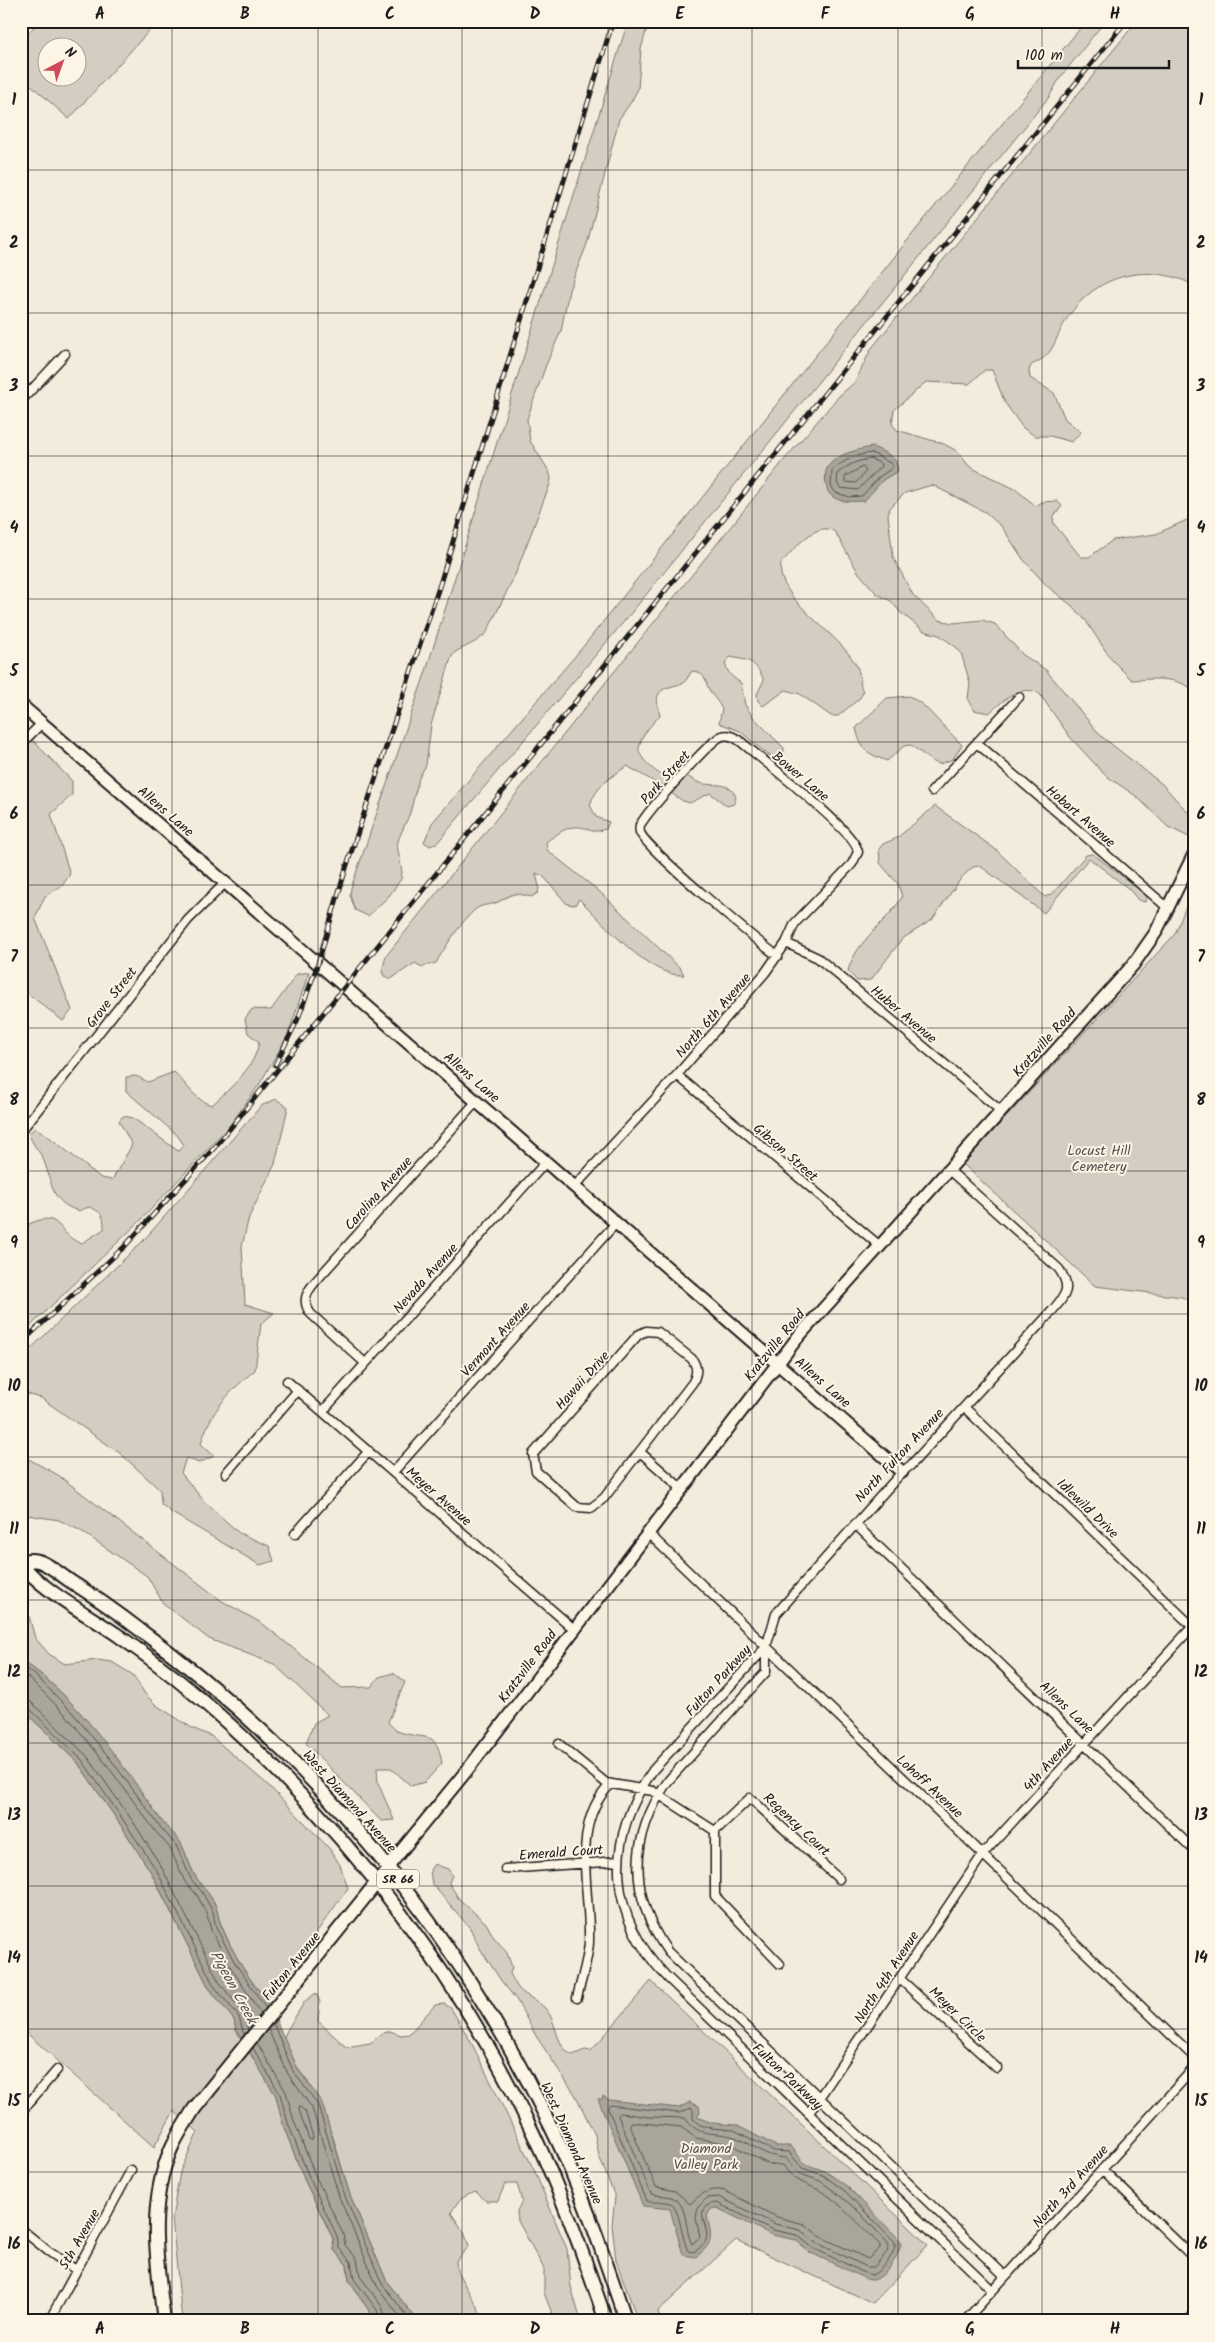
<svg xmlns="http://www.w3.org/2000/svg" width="1215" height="2342" font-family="Kalam,sans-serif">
<rect width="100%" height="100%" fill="#f3ecdd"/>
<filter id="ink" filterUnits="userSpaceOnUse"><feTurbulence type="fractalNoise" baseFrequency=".02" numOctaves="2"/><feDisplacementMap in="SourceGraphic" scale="10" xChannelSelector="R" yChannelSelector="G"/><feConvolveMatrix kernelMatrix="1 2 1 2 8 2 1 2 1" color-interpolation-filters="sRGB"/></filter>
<g filter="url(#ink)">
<!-- green -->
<path fill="#d3cec1" stroke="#78756e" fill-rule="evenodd" d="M39,21H158L69,119L21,76V41ZM48,48H78V78H48Z
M628,21H649L641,49L638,89L631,102L619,119L587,244L569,290L561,331L546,365L527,419L530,441L549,471L551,478L550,484L515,575L486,634L475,642L455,652L451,658L431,725L426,765L419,778L410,813L399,838L397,845L402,872L401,879L389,896L368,916L355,910L350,895L351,888L425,674Z
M1086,21H1105L1060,78L1049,97L632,612L437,843L430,846L424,842L432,823L582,648L923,221Z
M1137,21H1194V285C1145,261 1093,275 1065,322C1053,342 1055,355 1031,365L1029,371L1030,378L1054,393L1065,419L1081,432L1072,442L1050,436H1035L1023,428L1005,403L992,370H985L969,384L926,382L894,410L892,424L897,430L944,444L957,451L970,467L1015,489L1036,506L1042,502L1057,501L1062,506L1053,517L1054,524L1081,557H1089L1113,540L1156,534L1189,519H1194V690C1174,676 1155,679 1132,680L1111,659L1086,621L1071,605L1047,586L1023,559L1002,527L985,512L932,485L905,493L890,508L888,515L893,557L913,595L939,620L953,623L982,620L995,624L1023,655L1046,670L1101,736L1162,784L1194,819V834L1189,837L1168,827L1136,796L1105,775L1070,737L1039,693C1018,684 1004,701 989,713L974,710L968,698L970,683L961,653L956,647L939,635L924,631L900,612L891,601L877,594L858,572L835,532C816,519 794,550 781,563C781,567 780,573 782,578C793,609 838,634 855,663C862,674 858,681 863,692L860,698L838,716H831L800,694L786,690L763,706L758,701L757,694L764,680C754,660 751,661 730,657L725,663C728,674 732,677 741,683L745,705L753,717L784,748V755L777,758L767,754L740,731L719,723L722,709C719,702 713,697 710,691C704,681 706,672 692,671L684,683C662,689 652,689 660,715C652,725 641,734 639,748C637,756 658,776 667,777C671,778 677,774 682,772C687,776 694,781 700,783C714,787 729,780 736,797L734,804L727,806L710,793L690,803L683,801L671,793L663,792L653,781L627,766C612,776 596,786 590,805L596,817L609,822L606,829C587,834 594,829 579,827C567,825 555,836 546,842L547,850L600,892L681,969L684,975C649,978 603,922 579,899L575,905L567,904L543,876L536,873L539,887L538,893L531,897C513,892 514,893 498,902C493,905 485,904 479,907C466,914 443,950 436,963L422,967L415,963L391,979L384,976L382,971L386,956L785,459L839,396L855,382L871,349Z
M909,696L922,704L962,745L953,759L940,764L933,762L911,745L904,746L887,761C866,753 861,750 856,728L887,698Z
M21,728L72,781V795L51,814L70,874L62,886L45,896L35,918L72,1010L63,1021L21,988Z
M935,806L995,849L1045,897L1053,893L1086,855L1093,854L1147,895L1145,902L1138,900L1129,889L1089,858L1044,913L980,866L973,867L962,877L932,920L902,939L871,980L857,981L848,971C856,940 886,924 902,897L898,884L880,863L879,849L883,844L897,838Z
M1194,886V1304L1182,1297L1095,1286L963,1164L1175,934Z
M309,972L288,1035L259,1085L230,1125L140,1221L21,1335V1267L27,1258L24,1239L29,1224C64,1208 56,1237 82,1243L104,1229C104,1215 102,1212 89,1207L78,1211C50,1201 53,1185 44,1161C40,1151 31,1144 29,1133L35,1128L44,1133L101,1178L112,1180L132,1145L119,1121L123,1116L133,1118L178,1151L184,1145L177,1135L126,1091V1077L136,1076L148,1082L174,1072C187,1084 195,1101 212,1105C230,1088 255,1068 259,1042L248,1033L245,1019L252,1009L271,1010L297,974Z
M276,1099L288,1107L275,1164L249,1217L242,1246L245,1304L274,1313L261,1324L255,1370C230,1391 210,1411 201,1444L214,1456L199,1463L186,1458L181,1473L204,1501L239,1533L269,1546L274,1561L260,1565L172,1513L161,1504L160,1490L121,1454L41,1398L21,1392V1358L143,1241L261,1106Z
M21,1455L58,1475L222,1601L263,1624L342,1688L371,1687L379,1677L393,1673L405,1682L388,1722C391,1726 396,1731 400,1732C426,1741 436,1728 442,1763L425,1782L411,1786L391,1768H377L378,1783L394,1820L381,1821L306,1743L314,1723L328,1715L274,1664L209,1639L163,1603L147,1576L81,1531L59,1520L21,1514Z
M21,1609L29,1616L35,1638L49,1654L65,1664L97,1660L112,1662L133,1675L145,1694L156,1705L192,1728L211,1736L268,1785L329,1848L340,1865L348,1888L274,1992L266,1997C249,1983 231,1948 222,1927C218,1919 218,1910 214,1902C208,1892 198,1883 194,1874C189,1864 186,1853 180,1843C176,1834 166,1828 161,1820C124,1768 75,1694 21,1660Z
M21,1708L78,1763L124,1830L152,1874L209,1988L234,2020L236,2030L276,2096L283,2125L304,2179L333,2239L334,2250L347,2265L349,2281L376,2321H182L172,2218L180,2172L198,2132L174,2111L154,2147L21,2028Z
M434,1864L448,1869L452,1875L449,1883L459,1899L486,1923L493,1936L507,1953L512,1967L510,1974C513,1978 515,1984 518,1988C526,1997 542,2002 548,2012C558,2027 556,2046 572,2055L585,2050L591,2051L651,1981L928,2245L873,2303L736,2240L658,2311L660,2321H638L616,2260L612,2225L615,2197L599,2156L595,2135L576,2096L536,2036L516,1999L502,1982L479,1947L470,1928L432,1884L430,1870Z
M316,1993L320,2002L318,2021L346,2047L370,2043L383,2033L390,2031L401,2035L409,2034L435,2005L444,2004L451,2008L472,2044L535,2172L567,2249L571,2287L581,2321H555L544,2293V2269L518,2221L517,2211L522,2201L517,2184H505L498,2201H486L476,2192C463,2196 457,2201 451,2213L464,2232L469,2246L456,2261L457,2271L485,2321H418L387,2282L350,2195L333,2137L308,2082L298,2069L286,2045L284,2037L287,2030L305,2001Z"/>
<!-- water -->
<path fill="#aaa59b" stroke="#716e68" d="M873,447L888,454L896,461L898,471L883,480L864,501C848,502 828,503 826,484C825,479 825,473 827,468C835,454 859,449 873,447Z
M21,1660C75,1694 125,1768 161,1820C166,1828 176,1834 181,1843C186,1853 189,1864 194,1874C199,1883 208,1892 214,1902C218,1910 218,1919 222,1927C231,1948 249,1983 266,1997L298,2069L322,2103L350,2195L387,2282L418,2321H376L349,2281L347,2265L334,2250L333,2238L304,2179L283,2125L276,2096L236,2030L234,2020L209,1988L152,1874L124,1830L78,1763L21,1708Z
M603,2096L609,2100L679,2108L690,2102L699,2106L700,2112L697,2117L712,2123L736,2125L776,2146H791L805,2164L825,2171L848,2187L895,2235L901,2242C901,2253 884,2280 872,2280C869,2280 866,2279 864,2278L809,2252L796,2240L772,2235L717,2208L711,2209L707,2216C712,2237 714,2243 696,2257L683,2255L670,2209L643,2206L598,2099H602Z"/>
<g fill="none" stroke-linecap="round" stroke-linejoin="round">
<!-- shore -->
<path stroke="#55534f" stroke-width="1" d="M872,453L892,464V468L879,477L862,496L850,497L836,493L831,486L832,470C845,460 856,454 872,453Z
M871,459L880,463L881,466L858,490L840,488L837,483L838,473C848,465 858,460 871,459Z
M863,467L866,471L856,483L845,482V477Z
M21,1666L34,1674L72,1712L112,1761L161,1828L176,1845L191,1879L202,1892L213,1912L216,1928L235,1963L266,2008
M21,1674L30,1679L67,1716L107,1765L156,1832L170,1848L185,1882L197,1895L207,1914L211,1930L230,1966L261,2014
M21,1699L31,1702L87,1756L134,1823L162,1868L219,1982L244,2014L248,2030
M21,1705L27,1706L82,1760L128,1827L157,1871L214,1986L239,2017L244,2035
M273,2023L293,2071L318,2105L345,2196L382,2284L411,2321
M268,2029L288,2074L312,2108L340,2199L377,2286L403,2321
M257,2043L286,2092L294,2121L315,2175L343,2234L345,2245L357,2259L360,2276L382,2307L387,2321
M253,2048L280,2094L288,2123L309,2177L337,2236L339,2248L351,2262L354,2279L377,2310L380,2321
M610,2105L679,2113L691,2108L693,2110V2119L700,2125L711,2128L734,2130L774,2151L789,2152L802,2168L823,2175L845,2191L895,2243C896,2254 881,2271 872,2275L865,2273L813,2248L797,2235L773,2230L717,2203C689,2206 711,2226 706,2240C704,2245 698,2249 694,2252L688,2251C682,2240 680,2208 670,2203C662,2200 654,2204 647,2201L608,2109Z
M300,2107L305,2111L313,2137L312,2140L309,2139L299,2110Z
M620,2113L650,2117L685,2118C699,2138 711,2131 731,2136C753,2142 759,2156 786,2158L798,2173L820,2181L834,2191L856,2209L887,2242L889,2246L887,2252L874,2267H867L817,2243L800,2230L775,2224L719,2197L707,2198L698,2207L696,2218L700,2237L692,2244C684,2230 689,2203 671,2197C664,2195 657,2196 651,2194L618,2116Z
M632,2122L681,2127L696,2138L730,2144L762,2161L772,2165H783C798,2187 810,2182 830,2197C848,2211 864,2229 880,2245V2248L868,2259L821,2237L804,2224L777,2217L725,2191C709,2187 701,2194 690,2204L675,2191L656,2187L630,2126Z"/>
<!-- street casing -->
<g stroke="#1c1c1c" stroke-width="11">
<path id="street" d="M21,401L65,354
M21,744L42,723
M978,744L1168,908
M932,791L1019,697
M786,943L818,958L1002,1112
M677,1075L880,1246
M21,1131L188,920L225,883
M949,1170L1059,1269C1072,1288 1066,1295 1052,1311L911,1465L902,1472L776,1614L766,1647V1672L668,1781C629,1838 628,1895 668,1952L1005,2276
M574,1187L677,1075L765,973L786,943L795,923L852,864L858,852C857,832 760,758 740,741C734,737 729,734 722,736C710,740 651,808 642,822C639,825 639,828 640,832C643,846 759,943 778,956
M646,1331L658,1332L692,1359C698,1368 697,1373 693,1382L604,1498L591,1508L577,1507L536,1471L533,1454L638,1335Z
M365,1363L311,1314C298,1297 312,1286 323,1273L477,1101
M287,1381L574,1629
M964,1407L1194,1628
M323,1411L546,1162
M640,1452L682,1489
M393,1472L616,1223
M226,1473L298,1390
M855,1524L1194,1850
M648,1533L1194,2057
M295,1534L369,1451
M766,1647L653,1770C604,1841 607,1916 668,1978L992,2290
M559,1744L606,1783L653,1791L715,1831
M715,1831L750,1798L839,1879
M715,1831V1896L780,1964
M505,1869L619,1861
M900,1979L997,2068
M577,1998C581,1980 588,1960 589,1942C591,1891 569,1824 611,1784
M21,2112L57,2070
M809,2113L983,1854L1194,1625
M1102,2169L1194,2258
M21,2229L48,2251L76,2270
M49,2321L131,2170
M965,2321L1194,2068
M1188,2321L1194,2314"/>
</g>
<!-- secondary casing -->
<g stroke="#1c1c1c" stroke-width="15">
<path id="secondary" d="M21,705L902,1472
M388,1867L468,1769L798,1337L1133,965L1156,932L1194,854"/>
</g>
<!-- primary casing -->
<g stroke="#1c1c1c" stroke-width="16">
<path id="primary" d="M21,1561C28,1560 35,1559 41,1562C51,1566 61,1575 70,1581C94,1596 118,1613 140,1630C317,1759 457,1931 552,2129C582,2190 604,2256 626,2321
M21,1563C42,1591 89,1615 119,1636C158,1663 195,1693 230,1725C355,1840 461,1979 533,2133C562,2194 584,2257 606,2321
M164,2321C157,2263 147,2205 171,2149C177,2135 186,2122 194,2109L382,1876"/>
</g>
<!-- street -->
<use href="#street" stroke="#fcf5e5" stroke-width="8"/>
<!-- secondary -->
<use href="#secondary" stroke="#fcf5e5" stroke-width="11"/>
<!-- primary -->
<use href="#primary" stroke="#fcf5e5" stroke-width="12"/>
<!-- rail casing -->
<g stroke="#1c1c1c" stroke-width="5">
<path id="rail" d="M275,1065L298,1019L318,963L346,868L439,587L613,21
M21,1343L124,1247L215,1147L1126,21"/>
</g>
<!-- rail -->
<use href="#rail" stroke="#fcf5e5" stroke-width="3" stroke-dasharray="9" stroke-linecap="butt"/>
</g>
</g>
<!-- grid -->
<path fill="none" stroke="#1c1c1c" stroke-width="1" stroke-opacity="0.55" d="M172,21V2321M318,21V2321M462,21V2321M608,21V2321M752,21V2321M898,21V2321M1042,21V2321M21,170H1194M21,313H1194M21,456H1194M21,599H1194M21,742H1194M21,885H1194M21,1028H1194M21,1171H1194M21,1314H1194M21,1457H1194M21,1600H1194M21,1743H1194M21,1886H1194M21,2029H1194M21,2172H1194"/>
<g text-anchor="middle" stroke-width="4" stroke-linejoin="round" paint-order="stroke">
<!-- shield labels -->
<rect fill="#fcf5e5" stroke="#5f5d58" stroke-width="1" x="377" y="1869.5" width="42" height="19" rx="4"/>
<g font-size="12" font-weight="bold" fill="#1c1c1c">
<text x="398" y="1883">SR 66</text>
</g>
<!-- street labels -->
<g font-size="14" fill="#1c1c1c" stroke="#fcf5e5">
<text transform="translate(801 776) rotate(40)" y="5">Bower Lane</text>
<text transform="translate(665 777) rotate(-48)" y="5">Park Street</text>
<text transform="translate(166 811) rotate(41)" y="5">Allens Lane</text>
<text transform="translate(1081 816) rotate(41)" y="5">Hobart Avenue</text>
<text transform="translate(111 997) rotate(-52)" y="5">Grove Street</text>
<text transform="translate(904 1014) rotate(40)" y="5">Huber Avenue</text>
<text transform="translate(713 1015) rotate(-49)" y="5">North 6th Avenue</text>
<text transform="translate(1044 1042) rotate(-48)" y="5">Kratzville Road</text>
<text transform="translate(472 1077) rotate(41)" y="5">Allens Lane</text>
<text transform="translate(786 1152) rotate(41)" y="5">Gibson Street</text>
<text transform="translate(378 1193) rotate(-48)" y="5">Carolina Avenue</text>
<text transform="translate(425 1278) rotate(-48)" y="5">Nevada Avenue</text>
<text transform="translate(495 1339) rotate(-48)" y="5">Vermont Avenue</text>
<text transform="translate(774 1345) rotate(-51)" y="5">Kratzville Road</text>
<text transform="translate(582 1380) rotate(-48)" y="5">Hawaii Drive</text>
<text transform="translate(823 1382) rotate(41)" y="5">Allens Lane</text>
<text transform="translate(899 1455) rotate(-47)" y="5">North Fulton Avenue</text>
<text transform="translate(439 1496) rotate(41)" y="5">Meyer Avenue</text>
<text transform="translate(1088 1508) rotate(44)" y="5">Idlewild Drive</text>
<text transform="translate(527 1666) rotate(-53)" y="5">Kratzville Road</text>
<text transform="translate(718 1680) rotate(-48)" y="5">Fulton Parkway</text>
<text transform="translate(1067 1707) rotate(44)" y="5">Allens Lane</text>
<text transform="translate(1048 1764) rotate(-48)" y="5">4th Avenue</text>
<text transform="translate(930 1786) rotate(43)" y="5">Lohoff Avenue</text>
<text transform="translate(350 1801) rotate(48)" y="5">West Diamond Avenue</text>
<text transform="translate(797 1824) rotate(43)" y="5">Regency Court</text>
<text transform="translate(561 1852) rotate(-4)" y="5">Emerald Court</text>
<text transform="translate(291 1966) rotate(-51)" y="5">Fulton Avenue</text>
<text transform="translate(886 1977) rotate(-57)" y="5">North 4th Avenue</text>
<text transform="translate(958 2014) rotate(44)" y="5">Meyer Circle</text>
<text transform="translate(788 2076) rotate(43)" y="5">Fulton Parkway</text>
<text transform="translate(572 2143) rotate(66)" y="5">West Diamond Avenue</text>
<text transform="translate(1070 2186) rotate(-48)" y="5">North 3rd Avenue</text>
<text transform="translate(79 2239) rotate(-60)" y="5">5th Avenue</text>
</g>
<!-- park labels -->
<g font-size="14" fill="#53514e" stroke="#fcf5e5">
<text x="1099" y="1155">Locust Hill<tspan x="1099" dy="16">Cemetery</tspan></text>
<text x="706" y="2153">Diamond<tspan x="706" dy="16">Valley Park</tspan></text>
</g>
<!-- water labels -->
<g font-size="15" font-style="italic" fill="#55534f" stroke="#fcf5e5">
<text transform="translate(234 1987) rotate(61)" y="5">Pigeon Creek</text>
</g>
</g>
<!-- margin -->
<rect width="1215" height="2342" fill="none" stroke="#fcf5e5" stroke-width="55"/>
<!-- north arrow -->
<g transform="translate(62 62) rotate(41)"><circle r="24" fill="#fcf5e5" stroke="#a29e95"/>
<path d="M0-4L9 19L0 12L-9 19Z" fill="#d1495b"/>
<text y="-8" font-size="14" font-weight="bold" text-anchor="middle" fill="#1c1c1c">N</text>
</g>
<!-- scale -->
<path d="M1018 60v8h151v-8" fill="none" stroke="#1c1c1c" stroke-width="2.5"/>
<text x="1025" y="60" font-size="15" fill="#1c1c1c" stroke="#fcf5e5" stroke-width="4" paint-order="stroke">100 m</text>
<rect x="28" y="28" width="1160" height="2286" fill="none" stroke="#1c1c1c" stroke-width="2"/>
<g font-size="16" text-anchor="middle" font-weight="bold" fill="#1c1c1c">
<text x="100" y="19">A</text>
<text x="245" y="19">B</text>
<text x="390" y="19">C</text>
<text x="535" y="19">D</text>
<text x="680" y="19">E</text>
<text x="825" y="19">F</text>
<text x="970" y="19">G</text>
<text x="1115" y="19">H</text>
<text x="14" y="105">1</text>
<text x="1201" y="105">1</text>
<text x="14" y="248">2</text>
<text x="1201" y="248">2</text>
<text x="14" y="391">3</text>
<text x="1201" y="391">3</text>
<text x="14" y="533">4</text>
<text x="1201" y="533">4</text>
<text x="14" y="676">5</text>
<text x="1201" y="676">5</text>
<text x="14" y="819">6</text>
<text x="1201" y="819">6</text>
<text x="14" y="962">7</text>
<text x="1201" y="962">7</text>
<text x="14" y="1105">8</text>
<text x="1201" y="1105">8</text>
<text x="14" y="1248">9</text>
<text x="1201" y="1248">9</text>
<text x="14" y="1391">10</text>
<text x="1201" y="1391">10</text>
<text x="14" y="1534">11</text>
<text x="1201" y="1534">11</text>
<text x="14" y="1677">12</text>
<text x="1201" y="1677">12</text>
<text x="14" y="1820">13</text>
<text x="1201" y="1820">13</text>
<text x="14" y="1963">14</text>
<text x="1201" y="1963">14</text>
<text x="14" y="2106">15</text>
<text x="1201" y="2106">15</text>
<text x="14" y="2249">16</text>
<text x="1201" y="2249">16</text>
<text x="100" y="2334">A</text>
<text x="245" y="2334">B</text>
<text x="390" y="2334">C</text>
<text x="535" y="2334">D</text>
<text x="680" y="2334">E</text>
<text x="825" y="2334">F</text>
<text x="970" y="2334">G</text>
<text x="1115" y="2334">H</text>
</g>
</svg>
